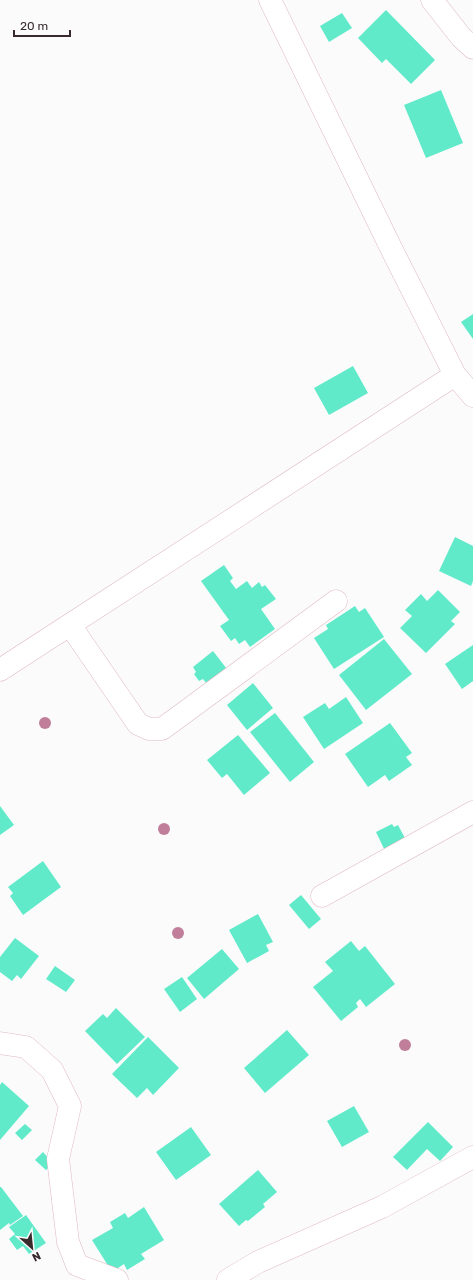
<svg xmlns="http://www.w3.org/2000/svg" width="473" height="1280" font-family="Rubik,sans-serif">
<rect width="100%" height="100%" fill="#fbfbfb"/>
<!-- building -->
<path fill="#60eaca" d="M386,10L435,60L411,84L386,59L382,63L358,38Z
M342,13L352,28L329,42L320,26Z
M441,90L463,143L426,158L404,105Z
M473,314V339L461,322Z
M353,366L368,393L329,415L314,388Z
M455,537L473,546V581L471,586L439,571Z
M224,565L233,578L230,581L236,589L247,581L252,588L259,582L262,587L265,585L276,599L261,609L275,629L250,647L245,640L239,644L235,638L231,641L220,626L229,620L201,581Z
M438,590L460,612L451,621L455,624L426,653L400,628L412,616L405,610L421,594L427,601Z
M355,606L359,612L365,608L384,637L334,669L314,638L328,629L326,625Z
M384,639L412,674L366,710L339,675Z
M473,645V681L462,689L445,664Z
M213,651L230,673L210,688L203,679L199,681L194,674L196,672L193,667Z
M253,683L273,708L247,730L227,705Z
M346,697L363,723L324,749L303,717L325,703L329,709Z
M275,713L314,762L290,782L250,732Z
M390,723L412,753L406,757L412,765L389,781L385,775L368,787L345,754Z
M238,735L270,773L244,795L227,774L222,778L207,760Z
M0,806L14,825L0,835Z
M392,824L394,827L398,825L407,842L386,853L376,832Z
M43,861L61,887L23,915L10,896L13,893L8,887Z
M301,895L321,919L309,929L289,905Z
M258,914L273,942L266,945L269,951L247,963L229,930Z
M15,938L39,956L21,979L17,975L12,981L0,972V957Z
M351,941L359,951L365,946L395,984L366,1007L360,999L356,1003L358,1007L341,1021L313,987L333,971L325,962Z
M222,949L239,969L204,999L187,978Z
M55,966L75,980L66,992L46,979Z
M182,977L197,999L180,1012L164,989Z
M116,1008L145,1037L117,1064L85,1031L103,1014L107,1018Z
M287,1030L309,1055L265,1093L244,1068Z
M148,1037L179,1068L153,1095L147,1088L137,1098L112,1074Z
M2,1082L29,1106L0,1140V1085Z
M354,1106L369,1132L342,1147L327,1121Z
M428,1122L453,1147L440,1161L427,1149L407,1170L393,1157Z
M25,1124L32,1130L22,1140L15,1133Z
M191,1127L211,1155L176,1180L156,1152Z
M43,1152L53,1163L46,1170L35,1160Z
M258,1170L277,1192L263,1204L265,1207L248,1221L246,1220L239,1226L219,1204Z
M0,1187H1L23,1216L10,1225L9,1223L0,1230Z
M144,1207L164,1240L141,1254L145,1259L127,1270L124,1264L112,1272L92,1240L113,1228L110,1222L125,1213L128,1218Z
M26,1215L46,1243L29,1254L23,1246L17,1250L9,1239L15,1234L9,1227Z"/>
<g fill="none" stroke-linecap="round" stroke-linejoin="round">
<!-- minor casing -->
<g stroke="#dfb9c2" stroke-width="23">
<path id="minor" d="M270,0L391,248L455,375L473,396
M432,0L461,37L473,48
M70,625L138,724L149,729H162L336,601
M0,670L455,375
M322,896L473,812
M0,1043L26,1047L52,1070L70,1106L58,1159L68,1242L77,1265L117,1280
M228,1280L258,1262L382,1207L473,1157"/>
</g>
<!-- minor -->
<use href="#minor" stroke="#fff" stroke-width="22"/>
</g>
<!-- trees -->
<g fill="#c17e9a">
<circle cx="45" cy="723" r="6"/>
<circle cx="164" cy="829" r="6"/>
<circle cx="178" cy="933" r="6"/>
<circle cx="405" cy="1045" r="6"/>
</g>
<!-- north arrow -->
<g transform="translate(32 1248) rotate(153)" stroke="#fbfbfb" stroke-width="3" paint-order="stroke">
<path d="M0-3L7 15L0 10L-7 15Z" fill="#382a2d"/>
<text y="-6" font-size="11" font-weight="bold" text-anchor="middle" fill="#382a2d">N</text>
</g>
<!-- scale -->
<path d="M14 30v6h56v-6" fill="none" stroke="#382a2d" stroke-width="2"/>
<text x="20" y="30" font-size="12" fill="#382a2d" stroke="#fbfbfb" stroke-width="3" paint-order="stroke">20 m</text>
</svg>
